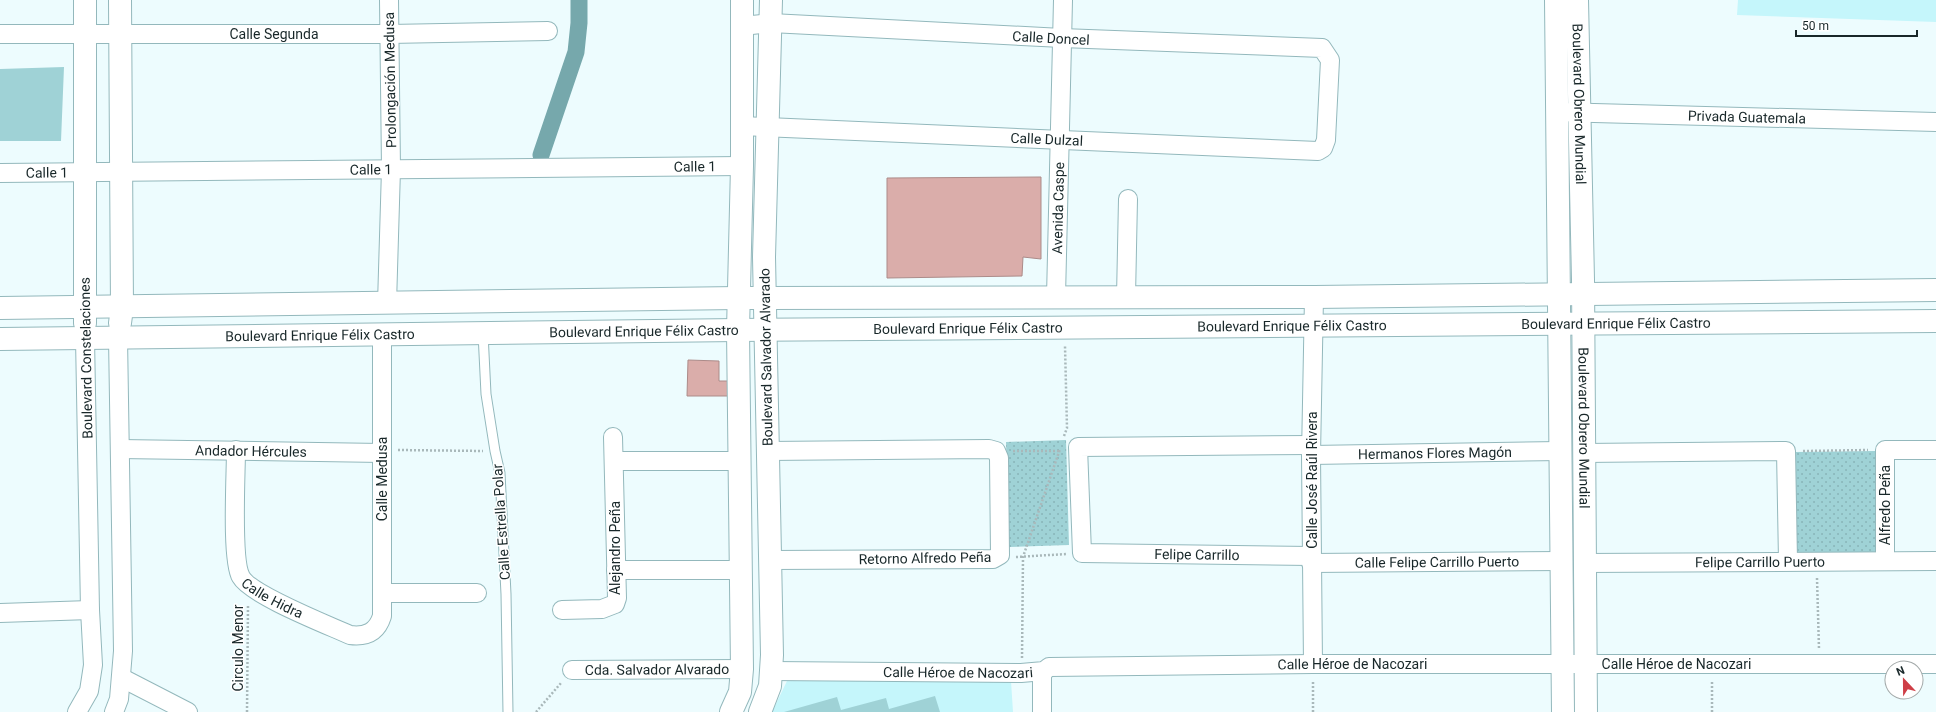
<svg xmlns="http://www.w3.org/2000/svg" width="1936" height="712" font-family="Roboto,sans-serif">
<defs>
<pattern id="grass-dots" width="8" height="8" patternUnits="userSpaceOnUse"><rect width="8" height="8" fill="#9fd2d6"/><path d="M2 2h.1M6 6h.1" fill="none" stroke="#88b4b8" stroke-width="1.8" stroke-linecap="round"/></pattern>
</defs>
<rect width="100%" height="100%" fill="#edfcfe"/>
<!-- built -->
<path fill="#c5f6fb" d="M1738,0H1936V22L1737,15Z
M787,681H1011L1013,712H772Z"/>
<!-- grass -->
<path fill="url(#grass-dots)" d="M1066,440L1069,545L1009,547L1006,442Z
M1875,451V552L1797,554L1795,452Z"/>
<!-- pitch -->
<path fill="#9fd2d6" d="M64,67L61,141H0V69Z
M935,696L940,712H784L837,697L841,710L886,698L889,709Z"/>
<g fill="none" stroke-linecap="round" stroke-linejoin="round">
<!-- canal -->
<path stroke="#76a8ac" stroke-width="17" d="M541,155L576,52L579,23V0"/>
</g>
<!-- building -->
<path fill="#daadaa" stroke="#ac8b89" d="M1041,177V259L1023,257L1022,276L887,278V178Z
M688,360L719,361V381H733V396H687Z"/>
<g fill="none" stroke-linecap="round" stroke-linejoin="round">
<!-- lane casing -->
<g stroke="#93b8bc" stroke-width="11">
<path id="lane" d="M483,333L486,394L495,451L500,473L506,594L508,712"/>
</g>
<!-- street casing -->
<g stroke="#93b8bc" stroke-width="20">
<g id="street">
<path id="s1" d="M0,34H389L548,31"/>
<path id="s2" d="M1557,112L1936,122"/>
<path id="s3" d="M742,126L1318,151L1323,148L1326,140L1330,60L1322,48L1062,38L771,23L742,26"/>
<path id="s4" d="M0,173L742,166"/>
<path id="s5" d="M1056,297L1063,0"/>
<path d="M1126,297L1128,199"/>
<path d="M387,304L391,169L389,0"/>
<path id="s6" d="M1311,445L1078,447L1082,553L1311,556"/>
<path id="s7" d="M120,449L382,453"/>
<path id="s8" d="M236,450C236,474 231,560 241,577C251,595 328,625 350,635C366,637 377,632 382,616V333"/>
<path d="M767,451L989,449L996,451L999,458L1000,555L993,559L769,560"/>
<path d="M1584,453L1786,451L1788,561"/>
<path id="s9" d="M1311,455L1560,451"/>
<path d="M614,461H740"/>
<path d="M1885,561V450H1936"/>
<path id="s10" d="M1311,563L1562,561"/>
<path id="s11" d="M1584,563L1936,561"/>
<path d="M616,570H742"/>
<path d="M382,593H477"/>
<path d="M562,610L602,609L615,604L617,598L613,437"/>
<path d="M0,613L90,610"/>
<path d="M1313,664L1311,455L1314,297"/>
<path id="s12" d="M572,670L742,669"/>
<path id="s13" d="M771,671L1021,673L1044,671L1049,667L1313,664H1936"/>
<path d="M122,678L188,712"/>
<path d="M77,712L89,691L93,665L90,610L85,338"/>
<path d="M114,712L119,699L123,651L118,337"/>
<path d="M1042,712V676L1044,671"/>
</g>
</g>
<!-- secondary casing -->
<g stroke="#93b8bc" stroke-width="24">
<g id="secondary">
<path d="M85,0V323"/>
<path d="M120,0L122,308L120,323"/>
<path d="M1556,0L1563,712"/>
<path id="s14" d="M1577,0L1583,280L1586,712"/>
<path d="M0,308L738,298L1314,297L1936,290"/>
<path id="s15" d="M0,339L738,330L1936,321"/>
<path d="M731,712L740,692L742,669L738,330L742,166V0"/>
<path d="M760,712L770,686L772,655L764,257L771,0"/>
</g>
</g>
<!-- path -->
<path stroke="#a9b8ba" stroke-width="2.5" stroke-dasharray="2 2" stroke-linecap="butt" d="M1064,436L1067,428L1065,346
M398,450L483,451
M1013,451H1060
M1803,451L1868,450
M1016,557L1067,554
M1817,578L1819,649
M1022,658L1023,557L1060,449
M247,712L248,605
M536,712L561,683
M1313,712V680
M1712,712V681"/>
<!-- lane -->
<use href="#lane" stroke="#fff" stroke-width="9"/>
<!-- street -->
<use href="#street" stroke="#fff" stroke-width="18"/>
<!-- secondary -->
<use href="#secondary" stroke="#fff" stroke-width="22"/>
</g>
<g text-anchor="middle" stroke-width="3" stroke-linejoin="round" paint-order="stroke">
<!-- street labels -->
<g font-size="14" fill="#182729" stroke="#fff">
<text dy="5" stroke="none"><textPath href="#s1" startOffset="274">Calle Segunda</textPath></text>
<text transform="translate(1051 38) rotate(3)" y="5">Calle Doncel</text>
<text transform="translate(390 80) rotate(-91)" y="5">Prolongación Medusa</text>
<text dy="5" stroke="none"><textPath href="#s14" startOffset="104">Boulevard Obrero Mundial</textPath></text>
<text dy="5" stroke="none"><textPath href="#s2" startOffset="190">Privada Guatemala</textPath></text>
<text dy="5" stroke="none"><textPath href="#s3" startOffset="305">Calle Dulzal</textPath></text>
<text dy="5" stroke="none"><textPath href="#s4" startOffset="695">Calle 1</textPath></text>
<text dy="5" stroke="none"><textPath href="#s4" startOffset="371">Calle 1</textPath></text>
<text dy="5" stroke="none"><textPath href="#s4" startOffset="47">Calle 1</textPath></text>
<text dy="5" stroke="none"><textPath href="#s5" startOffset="89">Avenida Caspe</textPath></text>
<text dy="5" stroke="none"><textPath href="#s15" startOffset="1616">Boulevard Enrique Félix Castro</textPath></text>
<text dy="5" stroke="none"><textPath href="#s15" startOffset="1292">Boulevard Enrique Félix Castro</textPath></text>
<text dy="5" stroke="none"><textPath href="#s15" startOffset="968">Boulevard Enrique Félix Castro</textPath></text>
<text dy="5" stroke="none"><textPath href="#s15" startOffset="644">Boulevard Enrique Félix Castro</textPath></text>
<text dy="5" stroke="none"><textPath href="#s15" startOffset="320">Boulevard Enrique Félix Castro</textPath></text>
<text transform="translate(766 357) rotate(-91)" y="5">Boulevard Salvador Alvarado</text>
<text transform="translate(86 358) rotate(-91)" y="5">Boulevard Constelaciones</text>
<text dy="5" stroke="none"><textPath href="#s14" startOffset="428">Boulevard Obrero Mundial</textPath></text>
<text dy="5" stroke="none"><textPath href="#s7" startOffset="131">Andador Hércules</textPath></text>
<text dy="5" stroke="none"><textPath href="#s9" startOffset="124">Hermanos Flores Magón</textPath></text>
<text transform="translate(382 479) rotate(-90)" y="5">Calle Medusa</text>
<text transform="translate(1312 480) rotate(-90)" y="5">Calle José Raúl Rivera</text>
<text transform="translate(1885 505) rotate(-90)" y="5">Alfredo Peña</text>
<text transform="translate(501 522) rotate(-94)" y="5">Calle Estrella Polar</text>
<text transform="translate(615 548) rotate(-90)" y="5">Alejandro Peña</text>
<text dy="5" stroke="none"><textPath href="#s6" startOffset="454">Felipe Carrillo</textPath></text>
<text transform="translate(925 558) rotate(-1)" y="5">Retorno Alfredo Peña</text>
<text dy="5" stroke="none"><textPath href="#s10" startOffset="126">Calle Felipe Carrillo Puerto</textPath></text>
<text dy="5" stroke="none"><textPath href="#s11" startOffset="176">Felipe Carrillo Puerto</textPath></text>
<text dy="5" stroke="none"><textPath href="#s8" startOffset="166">Calle Hidra</textPath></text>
<text transform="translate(238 648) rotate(-90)" y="5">Circulo Menor</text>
<text dy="5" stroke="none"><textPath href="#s13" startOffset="583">Calle Héroe de Nacozari</textPath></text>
<text dy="5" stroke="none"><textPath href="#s13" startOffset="907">Calle Héroe de Nacozari</textPath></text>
<text dy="5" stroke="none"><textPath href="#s12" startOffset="85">Cda. Salvador Alvarado</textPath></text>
<text dy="5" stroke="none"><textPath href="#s13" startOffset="187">Calle Héroe de Nacozari</textPath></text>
</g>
</g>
<!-- north arrow -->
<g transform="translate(1904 680) rotate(338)"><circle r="19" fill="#ffffff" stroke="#a3a9a9"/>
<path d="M0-3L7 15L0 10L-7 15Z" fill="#ce3e46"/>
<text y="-6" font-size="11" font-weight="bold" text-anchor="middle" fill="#182729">N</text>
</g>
<!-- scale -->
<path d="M1796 30v6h121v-6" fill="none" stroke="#182729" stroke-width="2"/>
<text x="1802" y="30" font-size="12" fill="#182729" stroke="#ffffff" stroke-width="3" paint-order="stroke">50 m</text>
</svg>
